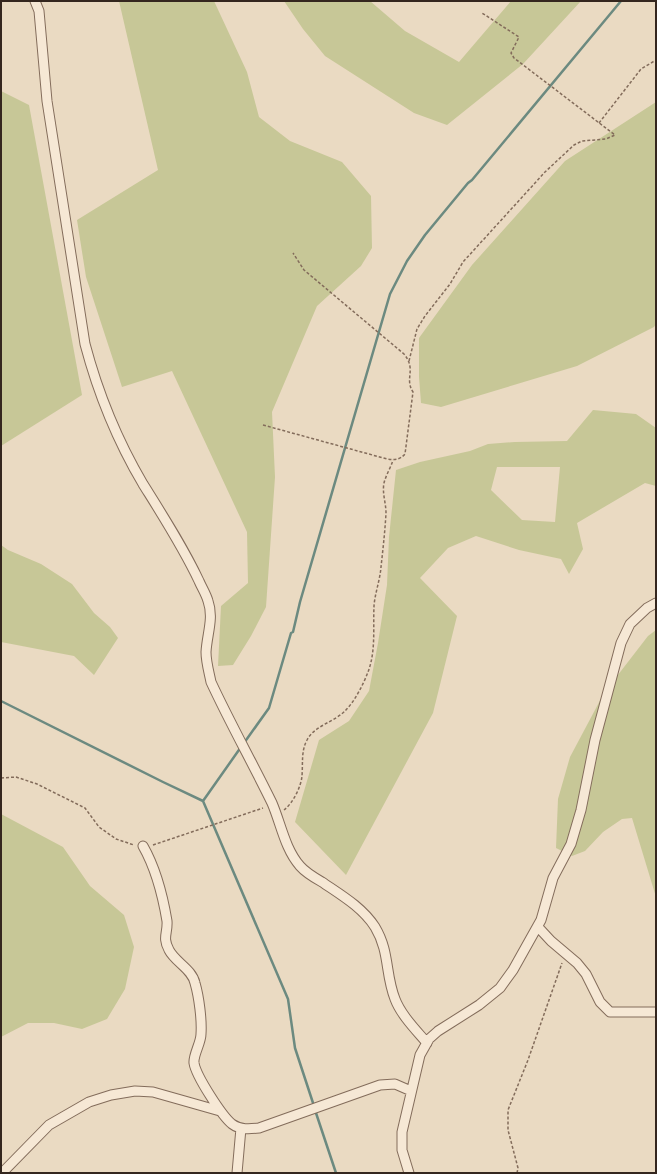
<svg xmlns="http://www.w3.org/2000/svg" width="657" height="1174" font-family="Lora,serif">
<rect width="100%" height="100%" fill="#eadac2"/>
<!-- green -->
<path fill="#c7c797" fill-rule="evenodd" d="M119,1H214L247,72L259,117L290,141L342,162L371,196L372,248L361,266L317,306L272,412L275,477L266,607L251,636L233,665L218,666L221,606L248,583L247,532L172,371L122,387L86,277L77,220L158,170Z
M284,1H370L405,31L459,62L511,1H581L523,64L447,125L414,113L325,56L303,29Z
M1,91L29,105L82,395L1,446Z
M656,102V324L654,327L577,366L441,407L421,403L419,377V338L472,265L565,161Z
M593,410L636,414L656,428V486L645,483L577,523L583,549L569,574L561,559L519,550L476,536L448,548L420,578L457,616L433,713L346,875L295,822L319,740L349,721L369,691L378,643L387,585L389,537L396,470L420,462L470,451L488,444L515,442L567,441ZM497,467H560L555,522L522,520L491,490Z
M1,545L8,550L41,564L72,584L94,613L110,627L118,638L94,675L74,656L1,642Z
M656,630V897L632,818L622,819L603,832L585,851L572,856L556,848L558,799L570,757L604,693L648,636Z
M1,814L63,847L90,886L124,915L134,947L125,989L107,1019L82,1029L54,1023H28L1,1037Z"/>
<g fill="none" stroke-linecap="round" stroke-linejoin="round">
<!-- stream -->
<path stroke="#6c8a80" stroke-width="2.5" d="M1,701L163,782L203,801L288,999L295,1048L314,1106
M244,743L269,708L291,633L293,632L300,602L390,294L407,261L425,235L468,183L472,180L621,1
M203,801L241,747
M315,1110L336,1173"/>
<!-- minor casing -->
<g stroke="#836c5b" stroke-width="11">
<path id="minor" d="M35,1L39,11L47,101L85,344C98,393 117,440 143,484C163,516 183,547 199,581C202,588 206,594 208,601C214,618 207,634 206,652C206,662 209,672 211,682C230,723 252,762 272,803C281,824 285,849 300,866C306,873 315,878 322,882C341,895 362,907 375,927C390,952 385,974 395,999C401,1015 416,1030 427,1043
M143,846C155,867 163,897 167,921C168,933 162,937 169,950C175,962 192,969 195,983C199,997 202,1020 201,1034C201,1043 193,1055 194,1063C196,1076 222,1116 232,1124C240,1130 250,1129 259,1128L380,1085L395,1084L411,1091
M538,927L551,941L577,963L586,974L600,1002L610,1012H656
M2,1173L49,1125L89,1102L111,1095L135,1091L153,1092L220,1111
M237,1173L241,1128
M409,1173L402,1150V1132L420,1055L429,1039L438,1031L479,1005L500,988L513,970L541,920L553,878L571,844L581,810L595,740L621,643L630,624L647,608L656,603"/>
</g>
<!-- path -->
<path stroke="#836c5b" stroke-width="1.5" stroke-dasharray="3 2" stroke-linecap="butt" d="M599,123L641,69L656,60
M409,361L417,329L425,316L450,284L463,262L545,172L574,145L582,141L606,139L615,135L514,58L511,53L519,37L482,13
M263,425L387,459C394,460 400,460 405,454L413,392C404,378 417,370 404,354L304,270L293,253
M1,778L16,777L37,784L85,808L99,827L116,839L134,845
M284,810C293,803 301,787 302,776C303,763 301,751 307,740C314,726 334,722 345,711C355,701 363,685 368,672C376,651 373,628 374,606C375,593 380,580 381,567C383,549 385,531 386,513C386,503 382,493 384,483C386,475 391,467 393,460
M153,845L263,808
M517,1173L518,1168L508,1130V1110L528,1060L562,963"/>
<!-- minor -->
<use href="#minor" stroke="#f6e8d5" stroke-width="9"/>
</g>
<!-- border -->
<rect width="657" height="1174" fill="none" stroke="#34261e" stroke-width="4"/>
</svg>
